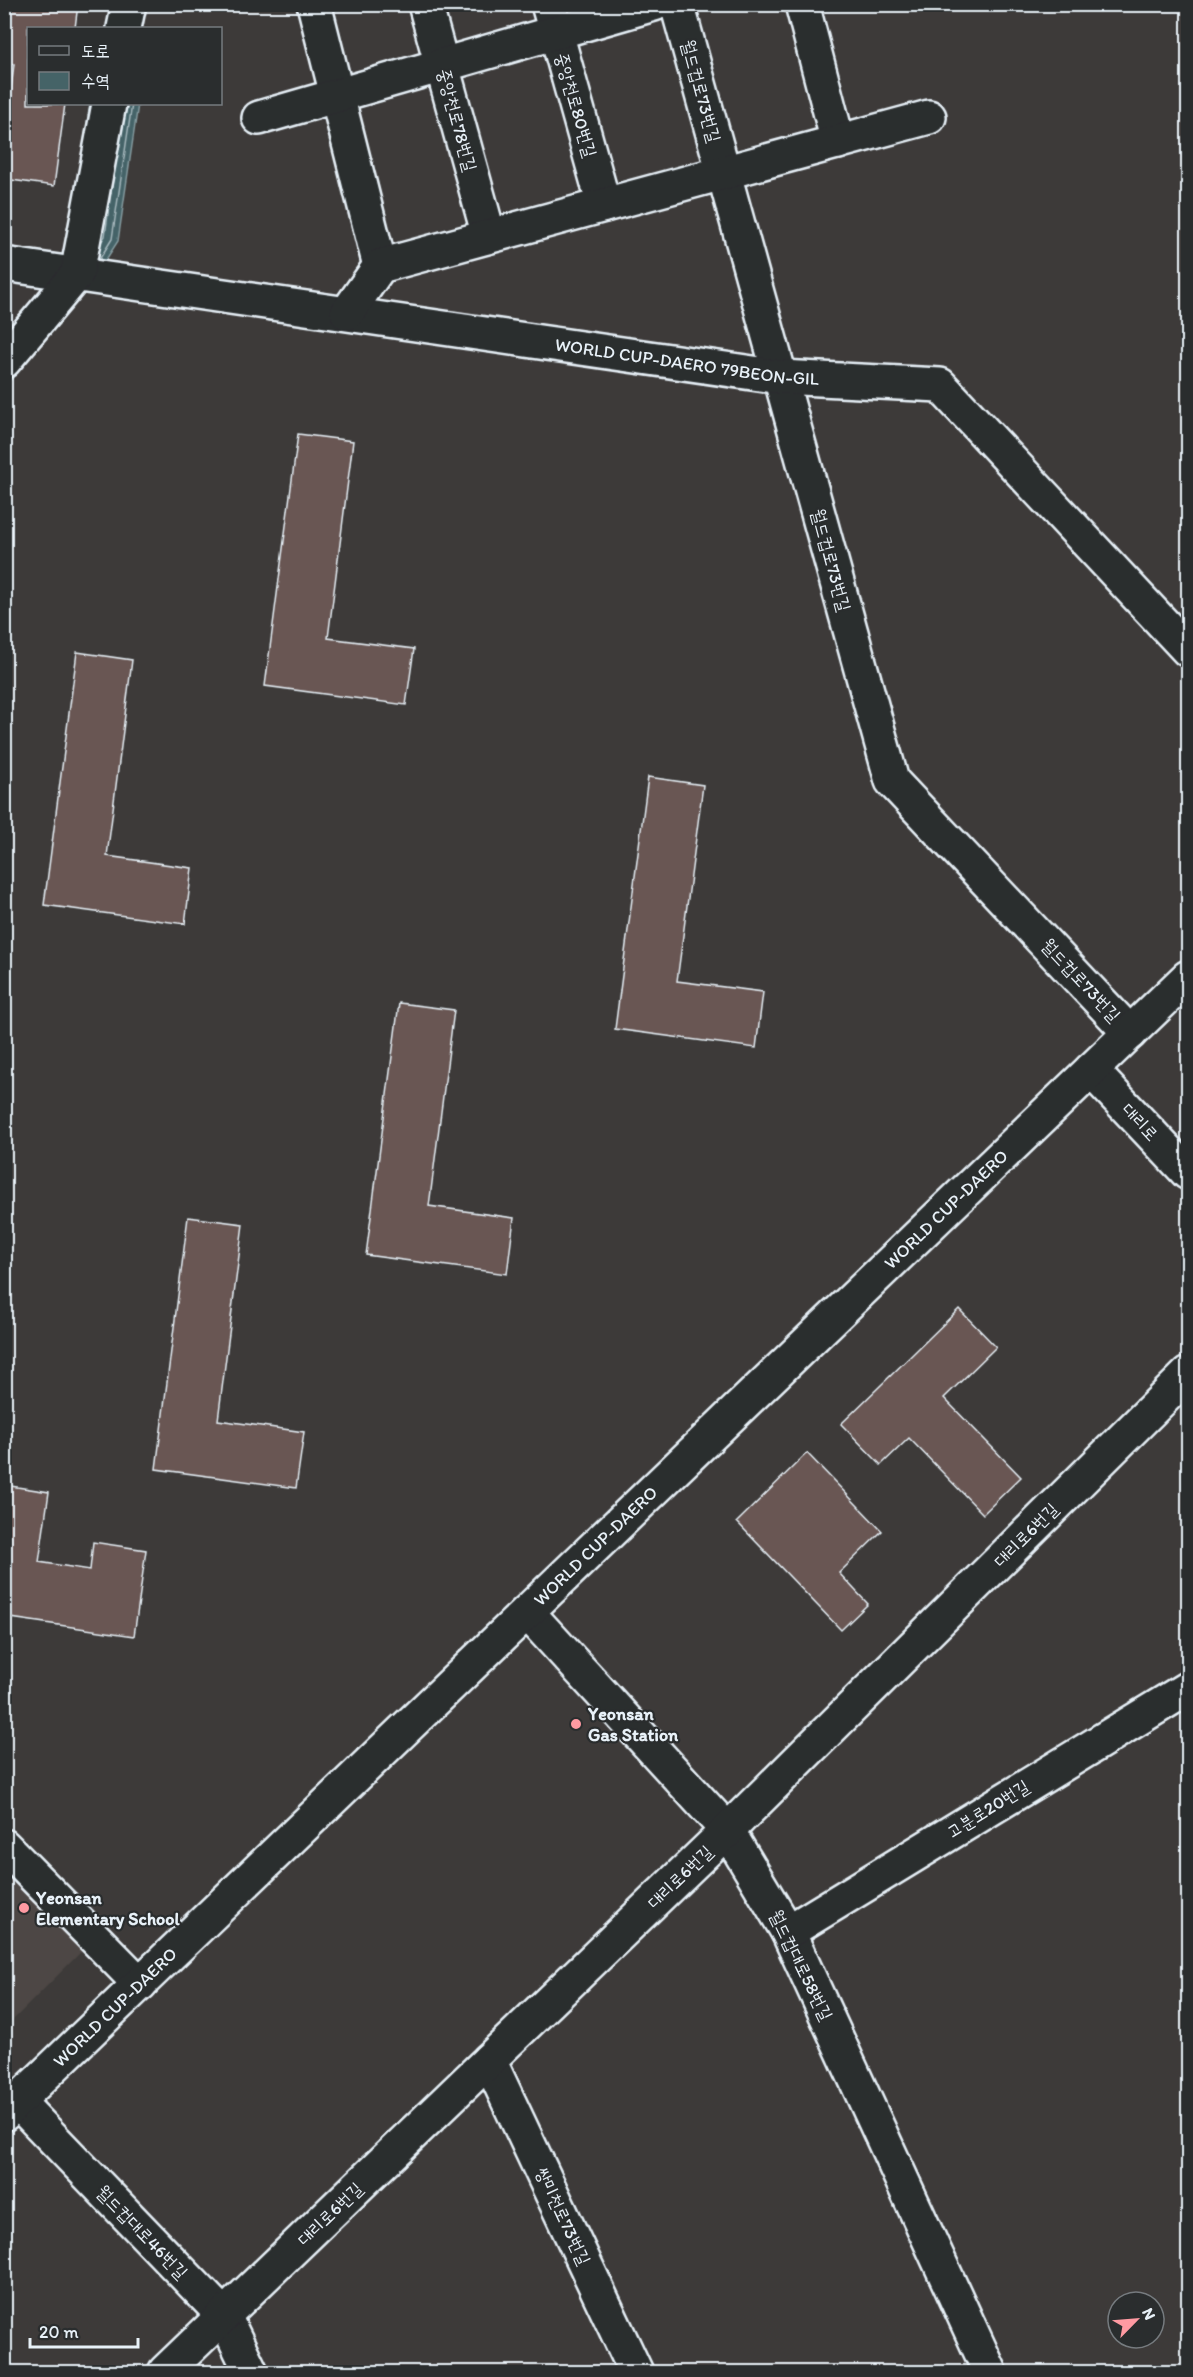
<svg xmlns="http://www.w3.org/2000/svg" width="1193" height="2377" font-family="Itim,'Poor Story',sans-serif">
<rect width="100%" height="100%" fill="#3d3a39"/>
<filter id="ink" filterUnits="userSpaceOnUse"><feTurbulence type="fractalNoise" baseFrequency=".0167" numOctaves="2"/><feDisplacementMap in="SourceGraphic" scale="12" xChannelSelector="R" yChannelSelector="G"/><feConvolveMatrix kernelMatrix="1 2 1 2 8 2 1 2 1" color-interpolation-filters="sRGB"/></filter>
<g filter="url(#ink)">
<!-- built -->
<path fill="#4d4645" d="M5,1867L83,1950L5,2028Z"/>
<!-- water -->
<path fill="#456367" stroke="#869ca1" stroke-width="1.5" d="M90,104H138L118,241L94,278L5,387V335L65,261Z"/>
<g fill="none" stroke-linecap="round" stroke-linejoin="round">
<!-- shore -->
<path stroke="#a7b8be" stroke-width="1.5" d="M101,242L105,236L113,178
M99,260L112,239L132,104"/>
</g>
<!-- building -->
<path fill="#695753" stroke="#e8f1f8" stroke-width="1.5" d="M21,4H78L75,28H28V104H65L54,186L4,179V96L10,97L14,64L4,63V5L21,7Z
M298,434L353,441L328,638L414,649L406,705L265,686Z
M77,652L132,660L107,856L192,868L185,924L44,905Z
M648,777L703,785L677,981L763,992L756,1048L615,1029Z
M399,1003L454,1010L429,1206L514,1218L507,1274L366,1255Z
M188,1217L243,1224L218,1420L304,1432L296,1488L156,1469Z
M959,1309L996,1347L944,1398L1021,1477L983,1514L909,1438L881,1465L841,1424Z
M807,1453L882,1531L839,1573L868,1604L841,1630L737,1522Z
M4,1485L49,1492L39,1562L90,1570L93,1542L146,1550L134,1636L4,1617V1584L10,1548H4Z"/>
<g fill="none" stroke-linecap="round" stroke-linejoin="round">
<!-- minor casing -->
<g stroke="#e8f1f8" stroke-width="38">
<g id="minor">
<path d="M314,4L380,266"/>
<path d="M425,4L489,236"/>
<path d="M548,4L604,205"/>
<path d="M677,4L892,781L1130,1033"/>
<path d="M802,4L838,142"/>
<path d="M124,28L129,4"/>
<path d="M259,118L654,4"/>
<path id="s1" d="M4,264L780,377L940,385L1188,650"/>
<path d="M347,313L380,266L929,117"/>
<path d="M4,361L77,274L109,104"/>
<path d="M1091,1070L1188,1173"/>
<path d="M527,1612L727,1830L788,1932L990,2372"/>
<path d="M4,1846L140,1984"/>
<path d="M788,1932L1188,1688"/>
<path d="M489,2060L636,2372"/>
<path d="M18,2102L224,2316L251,2372"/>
<path d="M165,2372L732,1826L1188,1374"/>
</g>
</g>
<!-- major casing -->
<g stroke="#e8f1f8" stroke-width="38">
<g id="major">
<path id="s2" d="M4,2114L1188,977"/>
</g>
</g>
<!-- minor -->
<use href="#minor" stroke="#2a2d2e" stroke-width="33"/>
<!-- major -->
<use href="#major" stroke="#2a2d2e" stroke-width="33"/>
</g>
</g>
<!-- markers -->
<g fill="#ff9aa2" stroke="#2a2d2e" stroke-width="2">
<circle cx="576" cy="1724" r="6"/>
<circle cx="24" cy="1908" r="6"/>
</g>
<g text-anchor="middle" stroke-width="4.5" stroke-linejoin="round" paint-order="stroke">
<!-- street labels -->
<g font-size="18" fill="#e8f1f8" stroke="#2a2d2e">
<text transform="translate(701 91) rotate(75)" y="6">월드컵로73번길</text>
<text transform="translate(576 105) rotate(74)" y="6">중앙천로80번길</text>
<text transform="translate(457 120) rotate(75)" y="6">중앙천로78번길</text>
<text dy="6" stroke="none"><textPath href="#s1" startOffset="690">WORLD CUP-DAERO 79BEON-GIL</textPath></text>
<text transform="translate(831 560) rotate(75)" y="6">월드컵로73번길</text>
<text transform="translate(1081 980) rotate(47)" y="6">월드컵로73번길</text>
<text transform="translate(1140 1122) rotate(47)" y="6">대리로</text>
<text dy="6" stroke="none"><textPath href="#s2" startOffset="1306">WORLD CUP-DAERO</textPath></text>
<text transform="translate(1026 1535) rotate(-45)" y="6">대리로6번길</text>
<text dy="6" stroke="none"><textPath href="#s2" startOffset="820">WORLD CUP-DAERO</textPath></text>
<text transform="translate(988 1809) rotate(-32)" y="6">고분로20번길</text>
<text transform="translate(680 1877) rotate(-44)" y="6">대리로6번길</text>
<text transform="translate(801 1965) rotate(64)" y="6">월드컵대로58번길</text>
<text dy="6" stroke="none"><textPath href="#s2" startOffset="154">WORLD CUP-DAERO</textPath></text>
<text transform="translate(330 2214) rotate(-44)" y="6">대리로6번길</text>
<text transform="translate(563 2216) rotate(65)" y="6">쌍미천로73번길</text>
<text transform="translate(142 2232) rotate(46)" y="6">월드컵대로46번길</text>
</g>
<!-- poi labels -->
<g font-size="18" font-weight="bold" fill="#e8f1f8" stroke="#2a2d2e" text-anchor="start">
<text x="588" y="1720">Yeonsan<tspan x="588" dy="21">Gas Station</tspan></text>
<text x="36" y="1904">Yeonsan<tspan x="36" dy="21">Elementary School</tspan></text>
</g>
</g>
<!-- margin -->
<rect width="1193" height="2377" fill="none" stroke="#2a2d2e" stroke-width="24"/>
<rect x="12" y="12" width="1169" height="2353" fill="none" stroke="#e8f1f8" stroke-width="2" filter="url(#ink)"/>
<!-- legend -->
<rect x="27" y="27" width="195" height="78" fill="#2a2d2e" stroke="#767b7f" stroke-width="1.5"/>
<rect x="39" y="46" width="30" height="9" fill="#2a2d2e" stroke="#767b7f" stroke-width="1.5"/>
<text x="81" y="57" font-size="18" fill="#e8f1f8">도로</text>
<rect x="39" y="72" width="30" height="18" fill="#456367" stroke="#767b7f" stroke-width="1.5"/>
<text x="81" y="87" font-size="18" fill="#e8f1f8">수역</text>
<!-- north arrow -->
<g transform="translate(1136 2320) rotate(65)"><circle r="28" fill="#2a2d2e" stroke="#767b7f" stroke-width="1.5"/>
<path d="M0-4.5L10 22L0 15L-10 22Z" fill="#ff9aa2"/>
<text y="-9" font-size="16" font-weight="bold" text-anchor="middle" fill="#e8f1f8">N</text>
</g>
<!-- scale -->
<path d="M30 2338v9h108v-9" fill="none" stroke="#e8f1f8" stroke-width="3"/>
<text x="39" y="2338" font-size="18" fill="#e8f1f8" stroke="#2a2d2e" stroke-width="4.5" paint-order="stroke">20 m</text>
</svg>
